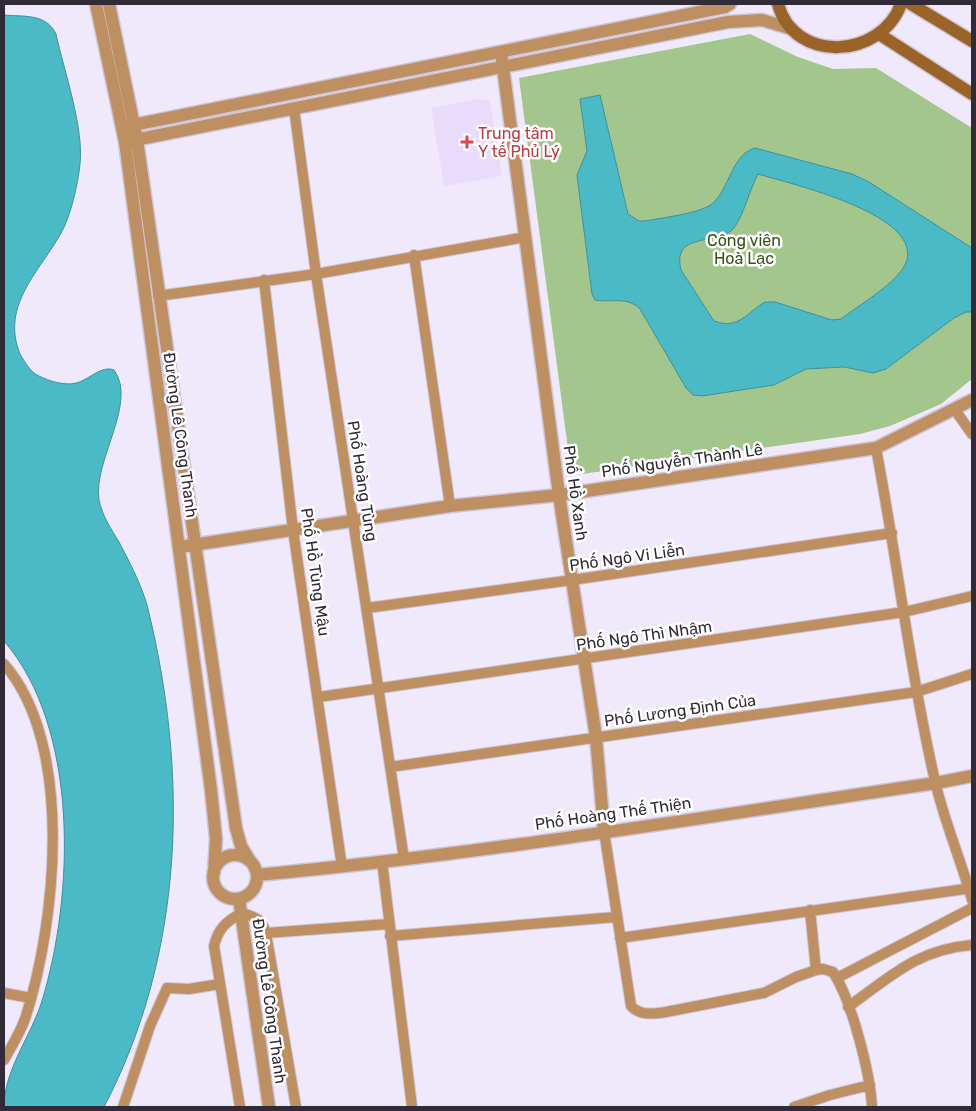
<svg xmlns="http://www.w3.org/2000/svg" width="976" height="1111" font-family="Rubik,sans-serif">
<rect width="100%" height="100%" fill="#f0e8fb"/>
<!-- built -->
<path fill="#e9dcfb" d="M478,99L490,101L502,176L444,186L431,108Z"/>
<!-- green -->
<path fill="#a3c68c" d="M750,34L798,57L833,69L876,68L972,128V379L941,404L890,426L860,434L582,474L570,464L519,78Z"/>
<!-- water -->
<path fill="#49bac6" stroke="#428f9b" fill-rule="evenodd" d="M4,15C24,17 46,13 56,34C64,71 84,127 80,164C78,183 71,216 61,233C41,270 0,305 20,354C25,362 30,372 39,376C49,381 65,386 76,383C89,380 101,365 114,370C138,403 93,460 99,500C102,515 111,529 119,542C129,561 141,584 147,605C189,773 185,952 104,1107H4C4,1070 31,1036 42,1001C74,896 80,729 4,641Z
M600,95L628,214L639,221H645C661,218 703,213 713,203C730,188 731,155 755,148L852,174L869,182L972,248V312H966L954,318L886,369L873,373L844,367L806,369L774,385L702,396L693,395L686,388L640,309C627,296 612,303 595,300L592,294L577,175L587,151L580,99ZM758,174C787,183 929,215 905,265C894,285 859,305 841,319L832,320L775,302H765C746,313 739,330 714,321L681,270C671,230 719,247 734,228C745,212 749,191 758,174Z"/>
<g fill="none" stroke-linecap="round" stroke-linejoin="round">
<!-- minor casing -->
<g stroke="#cdc6d8" stroke-width="12">
<path id="minor" d="M294,108L316,274L404,859
M414,255L450,506
M264,280L293,530L342,867
M158,296L316,274L526,237
M955,410L972,434
M876,448C897,559 910,671 935,781C944,821 961,860 972,900
M367,608L572,580L892,533
M4,664C75,745 56,924 25,1019C20,1033 11,1047 4,1060
M319,697L904,612L972,596
M390,767L916,692L972,674
M604,831L631,1006C640,1016 654,1014 666,1012L764,993L796,977L816,970L823,969L833,972C852,1001 870,1073 872,1107
M382,861L412,1107
M810,910L816,970
M266,933L389,924
M390,936L616,917
M620,938L972,888
M837,978L972,908
M4,993L31,998
M848,1007C890,977 918,949 972,945
M123,1107L150,1026L167,988L189,989L220,984
M240,1107L214,946C218,929 226,921 242,913C255,917 262,919 266,933L296,1107
M794,1107L830,1095L870,1085"/>
</g>
<!-- tertiary casing -->
<g stroke="#cdc6d8" stroke-width="15">
<path id="tertiary" d="M96,4L125,142L211,790L216,839L214,873
M109,4L137,140L236,828L241,846L250,861
M501,52L559,495L596,737L604,831
M128,126L725,7L730,4
M130,141L728,22L762,20L792,29
M186,546L450,506L559,495L876,448L972,400
M213 877a22 22 0 1 1 44 0a22 22 0 1 1-44 0Z
M257,875C484,854 710,816 936,783L972,776
M239,899L269,1107"/>
</g>
<!-- secondary casing -->
<g stroke="#cdc6d8" stroke-width="15">
<path id="secondary" d="M778,4C794,64 881,59 901,4
M911,4L972,41
M879,34L972,94"/>
</g>
<!-- minor -->
<use href="#minor" stroke="#be8f61" stroke-width="10"/>
<!-- tertiary -->
<use href="#tertiary" stroke="#be8f61" stroke-width="12"/>
<!-- secondary -->
<use href="#secondary" stroke="#9a6429" stroke-width="12"/>
</g>
<!-- markers -->
<path fill="#e0444e" stroke="#fff" stroke-width="2" d="M464.5 134.5h5v5h5v5h-5v5h-5v-5h-5v-5h5z"/>
<g text-anchor="middle" stroke-width="5" stroke-linejoin="round" paint-order="stroke">
<!-- health labels -->
<g font-size="16" fill="#be3a42" stroke="#fff" text-anchor="start">
<text x="478" y="139">Trung tâm<tspan x="478" dy="18">Y tế Phủ Lý</tspan></text>
</g>
<!-- park labels -->
<g font-size="16" fill="#345318" stroke="#fff">
<text x="744" y="246">Công viên<tspan x="744" dy="18">Hoà Lạc</tspan></text>
</g>
<!-- street labels -->
<g font-size="16" fill="#302b37" stroke="#fff">
<text transform="translate(181 435) rotate(82)" y="6">Đường Lê Công Thanh</text>
<text transform="translate(682 460) rotate(-8)" y="6">Phố Nguyễn Thành Lê</text>
<text transform="translate(363 481) rotate(81)" y="6">Phố Hoàng Tùng</text>
<text transform="translate(576 493) rotate(82)" y="6">Phố Hồ Xanh</text>
<text transform="translate(627 557) rotate(-8)" y="6">Phố Ngô Vi Liễn</text>
<text transform="translate(316 572) rotate(82)" y="6">Phố Hồ Tùng Mậu</text>
<text transform="translate(644 635) rotate(-8)" y="6">Phố Ngô Thì Nhậm</text>
<text transform="translate(680 710) rotate(-8)" y="6">Phố Lương Định Của</text>
<text transform="translate(613 813) rotate(-8)" y="6">Phố Hoàng Thế Thiện</text>
<text transform="translate(270 1001) rotate(82)" y="6">Đường Lê Công Thanh</text>
</g>
</g>
<!-- border -->
<rect width="976" height="1111" fill="none" stroke="#302b37" stroke-width="10"/>
</svg>
